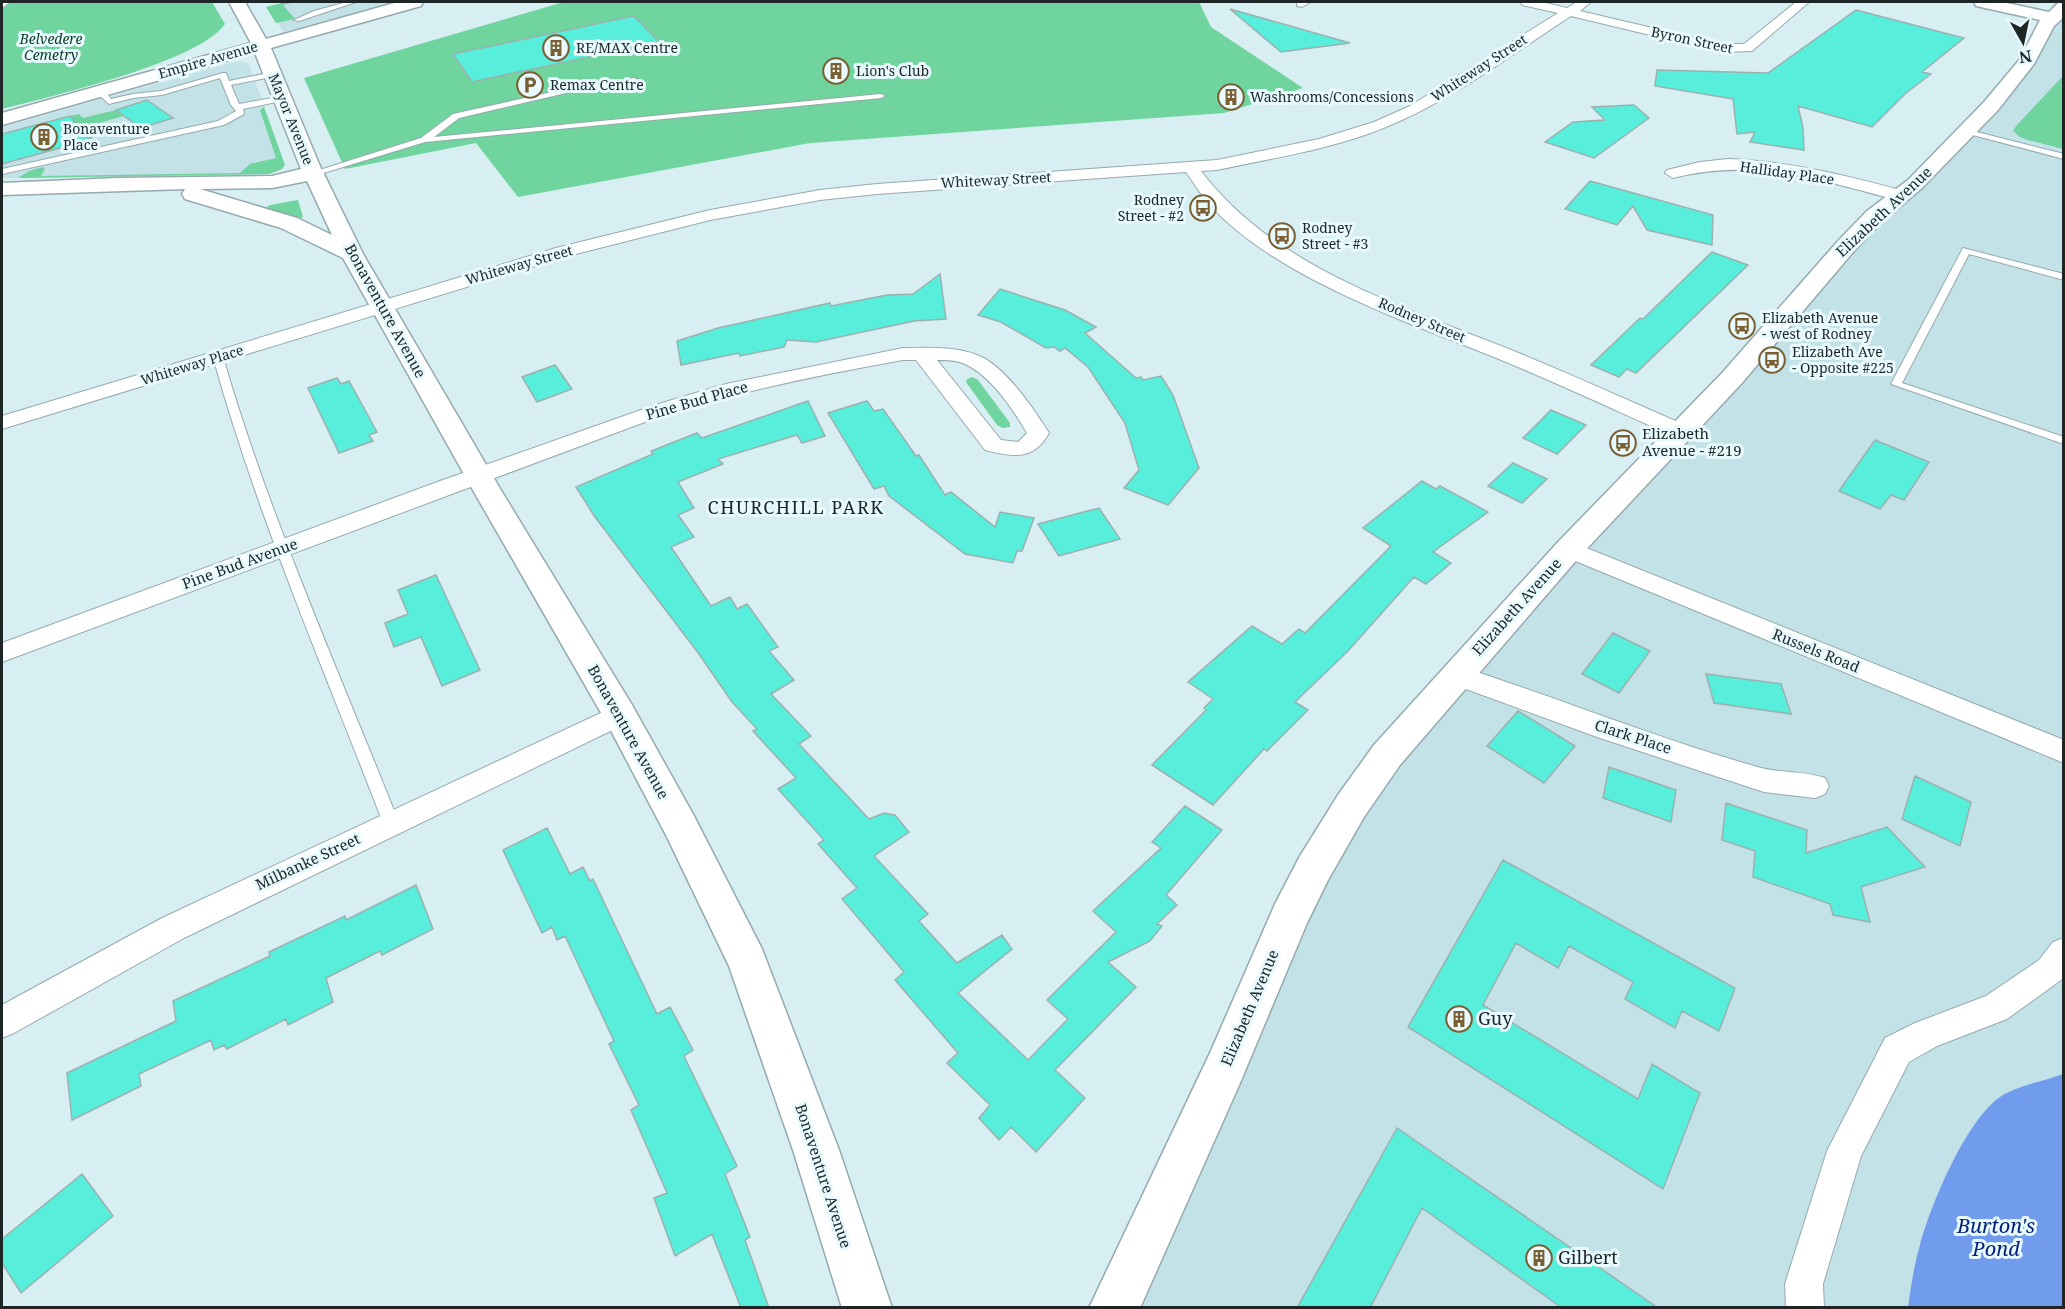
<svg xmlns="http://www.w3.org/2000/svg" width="2065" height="1309" font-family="'Noto Serif',serif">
<rect width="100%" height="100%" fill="#d7eef2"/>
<!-- built -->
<path fill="#c3e2e8" d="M286,2H393L284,32L266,7Z
M2063,7V1307L1114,1308L1314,868L1569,549L1968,131Z
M238,61L248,63L259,92L284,162V167L279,171L259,176L2,178V127Z"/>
<!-- green -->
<path fill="#70d49e" d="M2,2H212L225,24C199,62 49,97 2,109Z
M286,2H295L283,5L295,19L276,23L266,7Z
M564,2H1199L1211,27L1303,88L1224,113L810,143L518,197L476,143L345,169L304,78Z
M2061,78H2064L2063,149L2028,140L2020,137L2013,131L2016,126Z
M264,107L285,165L282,169L269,174L18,178L29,171L43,167L45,169L41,176L240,173L250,164L276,158L260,110Z
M116,110L124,116L88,126L93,138L89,140L70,116L44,121L79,114L83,118Z
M298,200L303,217L301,218L265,208L270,205Z
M973,377L978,380L1010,423V427L1003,428L997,425L966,382L967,379Z"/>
<!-- water -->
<path fill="#719bec" d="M2063,1074V1307H1908C1911,1287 1914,1265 1920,1245C1931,1204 1967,1117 2003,1095C2020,1085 2045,1081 2063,1074Z"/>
<!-- building -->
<path fill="#57eedc" stroke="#9cb1ae" stroke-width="1.5" d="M1230,9L1350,43L1281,52Z
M1856,10L1964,38L1922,72L1931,74L1906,93L1872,127L1798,106L1803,128L1804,150L1750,142L1755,132L1737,134L1733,99L1655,86L1657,70L1768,73Z
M634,16L659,42L472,82L453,54Z
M147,100L173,118L141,128L116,110Z
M1634,105L1649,118L1594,158L1545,142L1573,122L1605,120L1592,107Z
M70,116L89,140L2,164V134Z
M1590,181L1713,215L1712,245L1647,230L1633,206L1617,225L1565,209Z
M1712,252L1748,265L1636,373L1627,369L1619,377L1591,365L1640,318L1643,319Z
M940,274L946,319L914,321L816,342L787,340L784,347L740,356L739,353L681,365L677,341L718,328L830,303L831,306L887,295L913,294Z
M1000,289L1065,310L1096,327L1085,333L1136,378L1141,377L1143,380L1161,376L1173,395L1199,468L1168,505L1124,488L1139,470L1125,423L1088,367L1065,348L1060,351L1054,347L1046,348L1001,322L978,315Z
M555,365L572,389L537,402L522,377Z
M337,378L341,384L349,381L377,432L369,435L373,441L339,453L308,388Z
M808,401L825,436L802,443L797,435L718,459L723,464L678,482L694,508L678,515L694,537L671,547L711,606L730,597L737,609L747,604L778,647L769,651L794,680L771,694L811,736L799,744L869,819L884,813L895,815L909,832L874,856L928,914L919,921L957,963L1002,935L1012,949L958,993L1028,1060L1068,1019L1047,1000L1116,932L1093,911L1161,848L1152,842L1185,806L1222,830L1166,895L1177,905L1157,924L1162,926L1150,941L1108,962L1136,987L1055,1070L1085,1098L1036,1152L1011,1127L999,1140L979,1118L990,1105L947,1063L958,1053L895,980L904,972L842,899L857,888L818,844L824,840L778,789L796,778L753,731L757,729L732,702L699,654L595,517L576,487L653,454L651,451L697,433L702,438Z
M867,401L874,411L883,409L916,456L919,455L945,495L951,492L995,527L1000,512L1034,518L1022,551H1017L1013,563L965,554L889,496L884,486L874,489L828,413Z
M1551,410L1586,425L1557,454L1523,438Z
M1875,440L1929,462L1904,500L1891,495L1880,509L1839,491Z
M1513,463L1547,479L1522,503L1488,486Z
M1422,481L1436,489L1440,486L1488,512L1433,552L1451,563L1426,584L1414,577L1348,651L1295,702L1308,710L1267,751L1264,749L1213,805L1152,765L1206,710L1204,708L1213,699L1188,682L1252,626L1282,644L1299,629L1305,633L1391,546L1363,528Z
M1099,508L1120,539L1059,556L1038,524Z
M436,575L480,670L442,686L421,637L394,647L385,623L408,614L398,590Z
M1613,633L1650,651L1619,693L1582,674Z
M1706,674L1781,684L1791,714L1714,703Z
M1518,711L1575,746L1544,783L1487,746Z
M1609,767L1676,790L1671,822L1603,798Z
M1915,776L1971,802L1960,846L1902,819Z
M1726,803L1807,830L1806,853L1887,827L1925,867L1861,887L1870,922L1833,915L1830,904L1753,877L1755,851L1722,840Z
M547,828L570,874L583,867L590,881L593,879L657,1014L670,1007L693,1050L684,1056L737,1166L725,1174L750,1237L745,1240L769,1308H741L712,1234L675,1256L654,1198L667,1193L631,1110L639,1105L609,1044L614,1041L565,936L557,940L552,927L542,933L503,850Z
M1503,860L1735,988L1719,1031L1682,1011L1675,1028L1625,999L1633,982L1569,946L1558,968L1516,943L1483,1005L1638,1099L1652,1064L1700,1093L1663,1189L1408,1027Z
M416,885L433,929L382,955L380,951L326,978L333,1002L288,1025L286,1019L227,1049L224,1045L214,1050L211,1040L139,1074L141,1086L72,1120L67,1073L176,1021L173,1001L270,956L269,952L345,916L346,920Z
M1397,1128L1658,1308H1562L1422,1208L1370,1308H1297Z
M82,1174L113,1216L21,1293L2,1263V1239Z"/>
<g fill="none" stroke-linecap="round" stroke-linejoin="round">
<!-- lane casing -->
<g stroke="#94aaae" stroke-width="2">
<path id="lane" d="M3,2H10L2,8Z
M347,2H356L299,21L294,20L314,11Z
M273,72L277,74L276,76L231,85L239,104L283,96L287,98L286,100L243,109L244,114L224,125L2,174V169L218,121L236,111L231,105L220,78L162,95L133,98L109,104L98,94V90H104L111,99L133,94L161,91L223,73H226L229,81Z
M634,78L638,80L637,82L566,93L459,118L434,137L881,94L885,96L881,98L425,142L317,175L310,173L421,138L453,114L566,89Z
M1965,129L2064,154V159L1965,133Z
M1963,248L2064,274V280L1969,254L1902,383L2064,437V444L1891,384Z
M218,354L223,357C269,516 338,669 399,823L396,828L391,829L386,828L383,823C324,669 257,516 213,357Z"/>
</g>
<!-- street casing -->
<g stroke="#94aaae" stroke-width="2">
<path id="street" d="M1297,2H1311L1302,7L1297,6Z
M1521,2H1541L1567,8L1577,2H1591L1580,11L1721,44H1744L1796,2H1809L1752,51L1721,52L1571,16C1514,53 1449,102 1386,127C1333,149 1273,158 1217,170L1201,171C1277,271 1409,308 1521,354C1577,377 1632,402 1687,426L1691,431L1687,436L1680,438L1673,436C1617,411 1562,385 1506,362C1414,324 1278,280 1210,205C1201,195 1194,183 1186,172L877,194L820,200L710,220L568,256L2,429V416L556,248L710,210L820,190L877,184L1217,160L1319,139L1374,122L1410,106L1558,13L1522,5Z
M1728,159C1789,161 1848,176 1907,192L1909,196L1901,201C1821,181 1757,157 1673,178L1665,173L1667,170L1700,162Z
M903,348C927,348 954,346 977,355C1004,365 1034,409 1049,433C1034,461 1012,457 985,450L916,360H903C824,374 746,390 669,413L2,662V643L440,481L655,405L726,384ZM937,360C946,360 957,360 965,364C991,376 1013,409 1027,433L1018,442L1001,440Z
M1569,541L2064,740V763L1561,555L1557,549L1561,543Z
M1456,665C1558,698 1658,739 1761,768C1782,773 1804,771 1825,778L1829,786L1825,794L1815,798L1764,792L1597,737L1447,682L1443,675L1447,668Z
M620,704L629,708L633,715L629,722L184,938L14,1033L2,1038V1005L162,918Z
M2064,938V977L2061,980L2007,1019L1937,1046L1909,1062L1861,1156L1823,1284L1824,1308H1786L1785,1284L1827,1151L1885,1038L1915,1023L1986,996L2039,960L2053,942Z"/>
</g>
<!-- secondary casing -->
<g stroke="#94aaae" stroke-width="3">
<path id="secondary" d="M229,2H245L266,39L398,2H423L421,6L271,48L319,164L363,254L502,492L632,705L694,816L762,949L839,1150L892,1308H842L793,1150L729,966L667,837L608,725L474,492L343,258L281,228L185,199L182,194L185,189L2,195V183L118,178L272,176L301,169L255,53L2,125V113L251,43ZM307,181L332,235L297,218L200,189L272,188Z
M1974,2H2002L2049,12L2058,3L2064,2V17L2054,26L2034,64L1998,110L1922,188L1883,221L1854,251L1741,384L1580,556L1400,765L1364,817L1328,880L1307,923L1240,1083L1140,1308H1089L1210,1053L1275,904L1300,856L1338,795L1374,745L1558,542L1723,372L1838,241L1867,211L1908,180L1984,102L2020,59L2040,20L1976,6Z"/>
</g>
<!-- lane -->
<use href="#lane" fill="#fff" fill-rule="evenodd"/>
<!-- street -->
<use href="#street" fill="#fff" fill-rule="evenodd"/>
<!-- secondary -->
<use href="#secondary" fill="#fff" fill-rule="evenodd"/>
</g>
<!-- icons -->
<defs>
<g id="building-ring" transform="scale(1.35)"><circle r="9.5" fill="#e8fafe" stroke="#795f31" stroke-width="1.5"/><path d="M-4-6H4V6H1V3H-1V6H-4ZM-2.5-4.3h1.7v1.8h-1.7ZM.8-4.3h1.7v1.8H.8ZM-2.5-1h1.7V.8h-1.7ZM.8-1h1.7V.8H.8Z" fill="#795f31"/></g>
<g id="parking-ring" transform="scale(1.35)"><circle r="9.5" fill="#e8fafe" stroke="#795f31" stroke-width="1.5"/><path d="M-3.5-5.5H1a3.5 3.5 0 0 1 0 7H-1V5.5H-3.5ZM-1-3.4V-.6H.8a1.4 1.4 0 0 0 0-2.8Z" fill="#795f31"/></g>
<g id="bus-ring" transform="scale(1.35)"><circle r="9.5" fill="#e8fafe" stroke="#795f31" stroke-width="1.5"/><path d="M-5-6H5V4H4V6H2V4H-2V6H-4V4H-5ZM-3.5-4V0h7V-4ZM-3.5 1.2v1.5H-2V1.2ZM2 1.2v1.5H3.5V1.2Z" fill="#795f31"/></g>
</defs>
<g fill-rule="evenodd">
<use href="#building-ring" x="556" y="48"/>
<use href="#building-ring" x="836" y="71"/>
<use href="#parking-ring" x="530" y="85"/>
<use href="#building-ring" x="1231" y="97"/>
<use href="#building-ring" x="44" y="137"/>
<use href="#bus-ring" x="1203" y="208"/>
<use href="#bus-ring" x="1282" y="236"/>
<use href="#bus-ring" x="1742" y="326"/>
<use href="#bus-ring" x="1772" y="360"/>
<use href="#bus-ring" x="1623" y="443"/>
<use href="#building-ring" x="1459" y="1019"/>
<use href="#building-ring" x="1539" y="1258"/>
</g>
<g text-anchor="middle" stroke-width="6" stroke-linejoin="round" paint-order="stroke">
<!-- far-park labels -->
<g font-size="14" font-style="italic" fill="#0a3923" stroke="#e8fafe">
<text x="51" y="44">Belvedere<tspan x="51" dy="16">Cemetry</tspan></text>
</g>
<!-- far-street labels -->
<g font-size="14" fill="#1d2527" stroke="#e8fafe">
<text transform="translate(1692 40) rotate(12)" y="5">Byron Street</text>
<text transform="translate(208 60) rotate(-16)" y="5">Empire Avenue</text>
<text transform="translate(1479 68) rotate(-33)" y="5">Whiteway Street</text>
<text transform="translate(291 119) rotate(68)" y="5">Mayor Avenue</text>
<text transform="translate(1787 173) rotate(8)" y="5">Halliday Place</text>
<text transform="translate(996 180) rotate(-3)" y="5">Whiteway Street</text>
<text transform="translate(519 265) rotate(-16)" y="5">Whiteway Street</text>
<text transform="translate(1422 320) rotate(23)" y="5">Rodney Street</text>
<text transform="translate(192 365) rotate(-17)" y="5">Whiteway Place</text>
</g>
<!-- far-poi labels -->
<g font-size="14" fill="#1d2527" stroke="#e8fafe" text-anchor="start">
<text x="576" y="53">RE/MAX Centre</text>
<text x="856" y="76">Lion's Club</text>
<text x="550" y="90">Remax Centre</text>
<text x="1250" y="102">Washrooms/Concessions</text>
<text x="63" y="134">Bonaventure<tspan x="63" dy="16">Place</tspan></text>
<text x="1184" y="205" text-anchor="end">Rodney<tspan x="1184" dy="16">Street - #2</tspan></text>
<text x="1302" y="233">Rodney<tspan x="1302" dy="16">Street - #3</tspan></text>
<text x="1762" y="323">Elizabeth Avenue<tspan x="1762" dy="16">- west of Rodney</tspan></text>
<text x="1792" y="357">Elizabeth Ave<tspan x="1792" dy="16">- Opposite #225</tspan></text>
</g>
<!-- street labels -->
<g font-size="15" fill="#1d2527" stroke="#e8fafe">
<text transform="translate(1884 212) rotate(-43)" y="5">Elizabeth Avenue</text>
<text transform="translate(385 311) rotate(61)" y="5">Bonaventure Avenue</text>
<text transform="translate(697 401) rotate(-16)" y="5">Pine Bud Place</text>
<text transform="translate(240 564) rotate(-20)" y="5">Pine Bud Avenue</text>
<text transform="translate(1517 607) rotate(-48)" y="5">Elizabeth Avenue</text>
<text transform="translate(1816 651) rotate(22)" y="5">Russels Road</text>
<text transform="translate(628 732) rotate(61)" y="5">Bonaventure Avenue</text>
<text transform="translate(1633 737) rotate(18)" y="5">Clark Place</text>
<text transform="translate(308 862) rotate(-25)" y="5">Milbanke Street</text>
<text transform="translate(1250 1008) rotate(-67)" y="5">Elizabeth Avenue</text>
<text transform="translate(823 1176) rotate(72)" y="5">Bonaventure Avenue</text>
</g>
<!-- poi labels -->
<g font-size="15" fill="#1d2527" stroke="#e8fafe" text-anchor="start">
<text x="1642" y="439">Elizabeth<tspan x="1642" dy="17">Avenue - #219</tspan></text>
</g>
<!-- quarter labels -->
<g font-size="18" letter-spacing="1.5" fill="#1d2527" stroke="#e8fafe">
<text x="796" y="514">CHURCHILL PARK</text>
</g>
<!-- near-poi labels -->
<g font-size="18" fill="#1d2527" stroke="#e8fafe" text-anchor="start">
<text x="1478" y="1025">Guy</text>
<text x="1558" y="1264">Gilbert</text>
</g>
<!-- near-water labels -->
<g font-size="20" font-style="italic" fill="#00207c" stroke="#e8fafe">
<text x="1996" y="1233">Burton's<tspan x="1996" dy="23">Pond</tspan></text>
</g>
</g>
<!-- border -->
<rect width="2065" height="1309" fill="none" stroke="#1d2527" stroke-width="6"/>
<!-- north arrow -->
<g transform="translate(2023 42) rotate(171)" stroke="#e8fafe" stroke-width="4.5" paint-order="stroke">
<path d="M0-4.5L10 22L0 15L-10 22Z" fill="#1d2527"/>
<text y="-9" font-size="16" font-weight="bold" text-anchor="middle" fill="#1d2527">N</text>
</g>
</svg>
